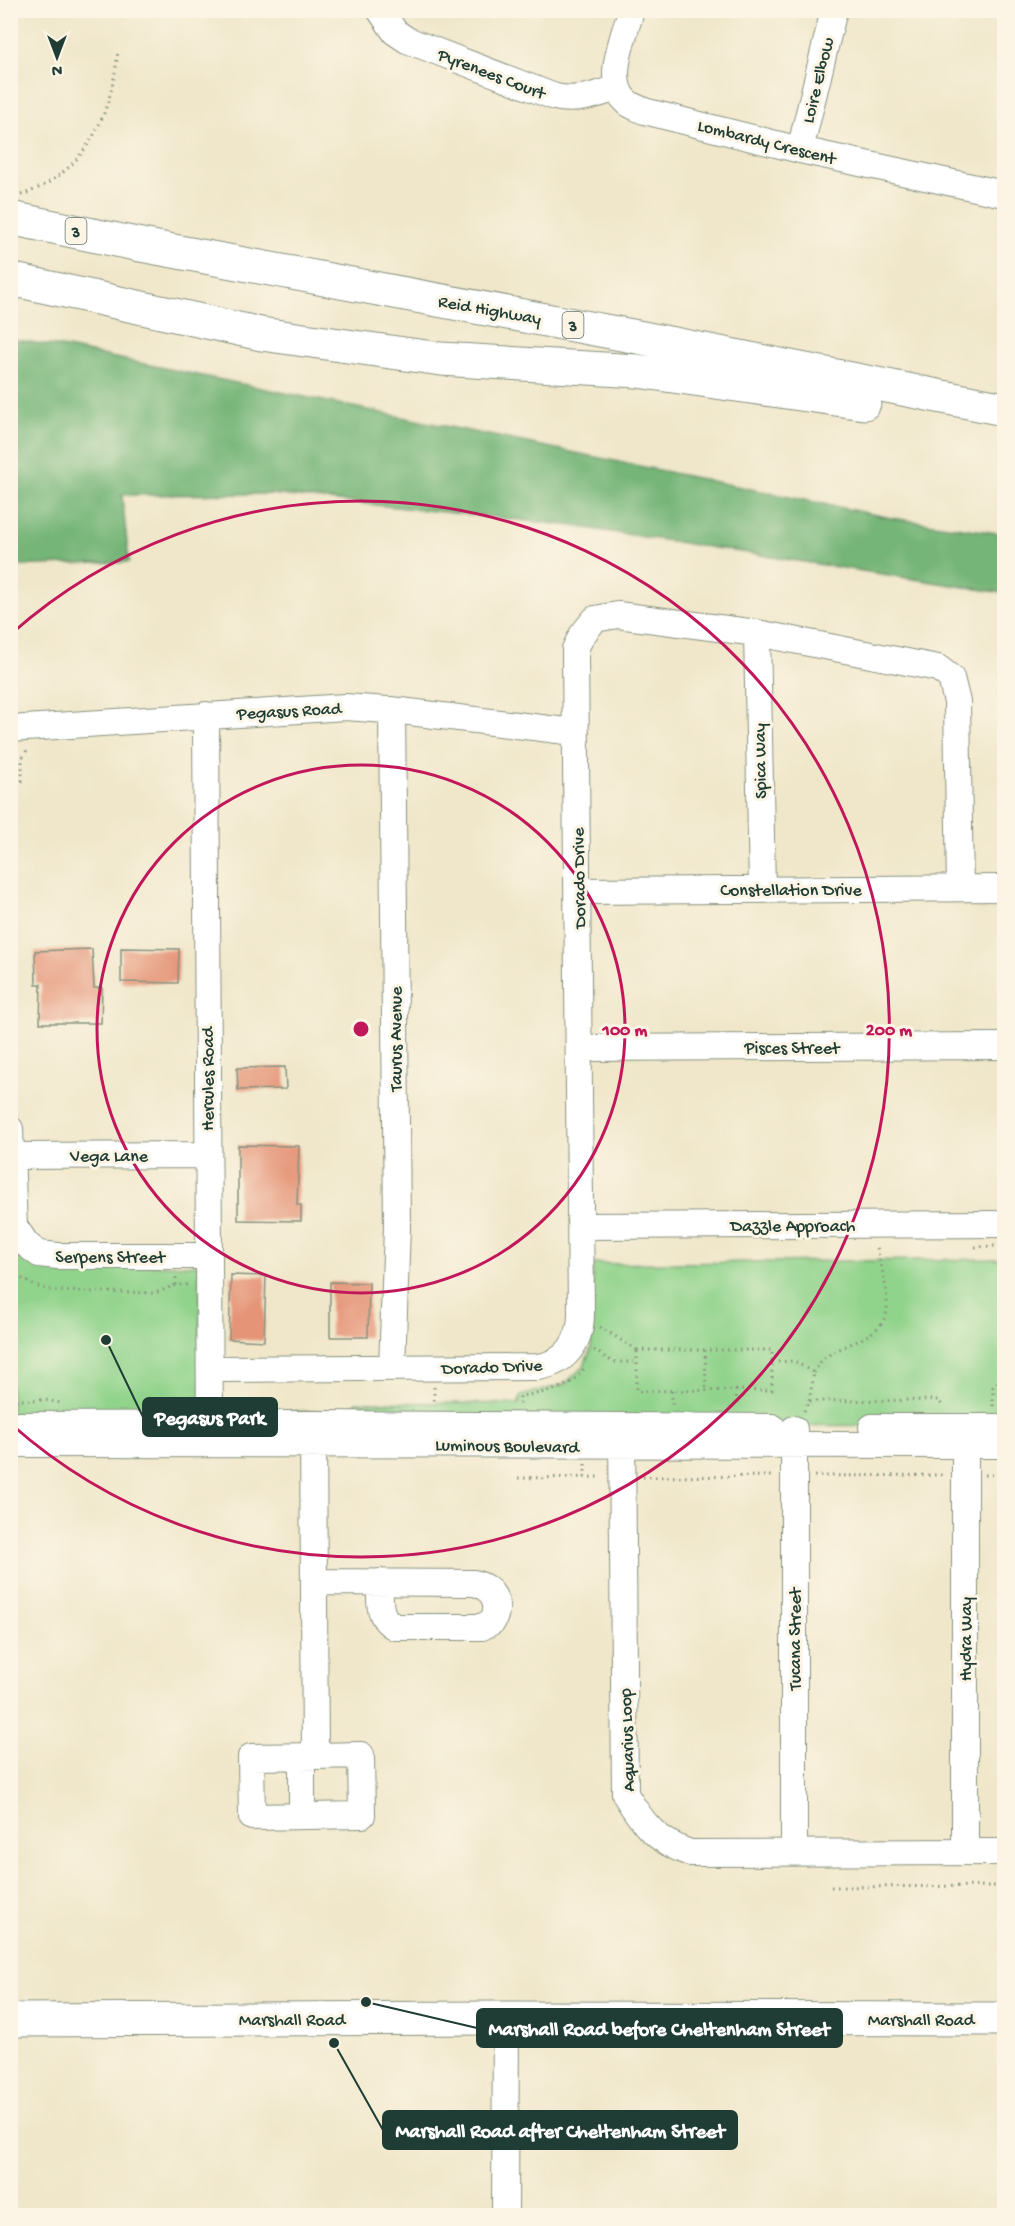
<svg xmlns="http://www.w3.org/2000/svg" width="1015" height="2226" font-family="'Gochi Hand',sans-serif">
<rect width="100%" height="100%" fill="#fcf5e5"/>
<filter id="ink" filterUnits="userSpaceOnUse"><feTurbulence type="fractalNoise" baseFrequency=".0167" numOctaves="2"/><feDisplacementMap in="SourceGraphic" scale="12" xChannelSelector="R" yChannelSelector="G"/><feConvolveMatrix kernelMatrix="1 2 1 2 8 2 1 2 1" color-interpolation-filters="sRGB"/></filter>
<filter id="wash" filterUnits="userSpaceOnUse"><feTurbulence type="fractalNoise" baseFrequency=".008" numOctaves="4" result="noise"/><feDisplacementMap in="SourceGraphic" scale="24" xChannelSelector="R" yChannelSelector="G"/><feGaussianBlur stdDeviation="1.35" result="paint"/><feColorMatrix in="noise" values="0 0 0 0 0 0 0 0 0 0 0 0 0 0 0 0 0 1.4 0 .05"/><feComposite in="paint" operator="in"/></filter>
<g filter="url(#wash)">
<rect width="100%" height="100%" fill="#f0e7ca"/>
<!-- green -->
<path fill="#90d38b" stroke="#588860" stroke-width="1.5" d="M10,1241L21,1259L44,1265H199L202,1415L11,1417Z
M1004,1259V1425L622,1426L223,1412L348,1411L357,1402L519,1404L520,1396L565,1384L584,1366L591,1348L593,1264Z"/>
<!-- forest -->
<path fill="#74b577" stroke="#4a7956" stroke-width="1.5" d="M10,339L67,348L891,518L1004,534V593L567,525L271,494L122,495L129,562L11,566Z"/>
<g id="blocks">
<!-- building -->
<path fill="#e59477" d="M121,948L179,949L178,983L121,982Z
M92,949L94,988H102L101,1023H40L41,984H36L35,951Z
M285,1067L286,1089L238,1090L237,1068Z
M238,1145L299,1146L297,1205H301V1221L238,1220Z
M231,1275L266,1276L264,1341L229,1339Z
M330,1282L369,1283L368,1337H330Z"/>
</g>
</g>
<g filter="url(#ink)">
<use href="#blocks" fill-opacity="0" stroke="#88927f" stroke-width="1.5"/>
<g fill="none" stroke-linecap="round" stroke-linejoin="round">
<!-- minor casing -->
<g stroke="#88927f" stroke-width="28">
<path id="minor" d="M380,10L395,32L407,40L555,97C577,102 596,95 617,88
M631,10C625,35 603,82 627,102C631,106 638,108 644,111L800,150L1004,194
M800,150L834,10
M757,633L762,889
M392,710L397,1227L392,1368
M206,715L210,1440
M10,729L345,707L401,711L566,731
M578,891L1004,888
M579,1048L1004,1046
M10,1129L14,1226L27,1245L39,1254L58,1256H208
M11,1156L208,1155
M581,1226L1004,1224
M210,1369L537,1367C565,1364 581,1342 581,1314L575,649L582,635L595,619L618,615L757,633L938,668L951,678L957,702L960,888
M10,1425L313,1424L772,1427
M872,1427H1004
M313,1428L315,1756L361,1755L362,1815L252,1817L251,1757L315,1756
M622,1429L625,1794C643,1824 656,1841 690,1853L1004,1852
M794,1429V1851
M965,1429V1852
M10,1444C342,1443 673,1446 1004,1445
M314,1582L474,1583C493,1588 501,1602 493,1621L482,1627H395C377,1618 380,1600 380,1582
M302,1757V1816
M505,2216L506,2018"/>
</g>
<!-- major casing -->
<g stroke="#88927f" stroke-width="35">
<path id="major" d="M10,2020L506,2018L1004,2019"/>
</g>
<!-- highway casing -->
<g stroke="#88927f" stroke-width="35">
<path id="highway" d="M10,218L141,245L643,338L1004,409
M10,279L261,334L441,359L637,371L864,403"/>
</g>
<!-- path -->
<path stroke="#88927f" stroke-width="3" stroke-dasharray="1.5 4.5" stroke-linecap="butt" d="M21,195C86,174 112,114 118,50
M10,782L22,781V759L28,748
M975,1247L995,1246
M10,1265L21,1278L35,1286L56,1291L155,1293L176,1285H187
M176,1285V1277
M600,1327L637,1350
M594,1350L613,1362H637
M637,1350H772V1390L637,1391Z
M705,1350L706,1390
M772,1362L794,1361L814,1373L809,1401
M814,1373C817,1368 820,1361 824,1358C845,1342 885,1338 887,1308C888,1288 881,1267 877,1247H875
M434,1387V1403
M736,1390L737,1407
M672,1391V1407
M10,1400H45L61,1403
M520,1404V1396C540,1394 576,1388 584,1368
M993,1406V1387L1004,1377
M804,1411L809,1401L938,1400L942,1405
M585,1464V1477
M985,1475L1004,1474
M814,1476L946,1475
M643,1477L775,1476
M518,1478L601,1477
M831,1887L1004,1886"/>
<!-- minor -->
<use href="#minor" stroke="#fff" stroke-width="26"/>
<!-- major -->
<use href="#major" stroke="#fff" stroke-width="33"/>
<!-- highway -->
<use href="#highway" stroke="#fff" stroke-width="33"/>
</g>
</g>
<!-- distance rings -->
<g fill="none" stroke="#c2185b" stroke-width="3">
<circle cx="361" cy="1029" r="264"/>
<path d="M11 634A528 528 0 1 1 11 1424"/>
</g>
<g text-anchor="middle" stroke-width="6" stroke-linejoin="round" paint-order="stroke">
<!-- shield labels -->
<g fill="#fcf5e5" stroke="#617469" stroke-width="1.5">
<rect x="65.5" y="218" width="21" height="26" rx="4.5"/>
<rect x="562.5" y="312" width="21" height="26" rx="4.5"/>
</g>
<g font-size="16" font-weight="bold" fill="#1f3d34">
<text x="76" y="237">3</text>
<text x="573" y="331">3</text>
</g>
<!-- street labels -->
<g font-size="18" fill="#1f3d34" stroke="#fcf5e5">
<text transform="translate(492 73) rotate(21)" y="6">Pyrenees Court</text>
<text transform="translate(817 80) rotate(-76)" y="6">Loire Elbow</text>
<text transform="translate(767 141) rotate(14)" y="6">Lombardy Crescent</text>
<text transform="translate(490 309) rotate(10)" y="6">Reid Highway</text>
<text transform="translate(289 710) rotate(-3)" y="6">Pegasus Road</text>
<text transform="translate(759 761) rotate(-91)" y="6">Spica Way</text>
<text transform="translate(578 878) rotate(-91)" y="6">Dorado Drive</text>
<text x="791" y="895">Constellation Drive</text>
<text transform="translate(395 1039) rotate(-90)" y="6">Taurus Avenue</text>
<text x="792" y="1053">Pisces Street</text>
<text transform="translate(207 1079) rotate(-90)" y="6">Hercules Road</text>
<text x="109" y="1161">Vega Lane</text>
<text x="793" y="1231">Dazzle Approach</text>
<text x="110" y="1262">Serpens Street</text>
<text transform="translate(492 1366) rotate(-2)" y="6">Dorado Drive</text>
<text transform="translate(507 1445) rotate(1)" y="6">Luminous Boulevard</text>
<text transform="translate(794 1639) rotate(-90)" y="6">Tucana Street</text>
<text transform="translate(965 1639) rotate(-90)" y="6">Hydra Way</text>
<text transform="translate(626 1740) rotate(-92)" y="6">Aquarius Loop</text>
<text x="292" y="2025">Marshall Road</text>
<text x="921" y="2025">Marshall Road</text>
</g>
</g>
<circle cx="361" cy="1029" r="9" fill="#c2185b" stroke="#fcf5e5" stroke-width="3"/>
<g font-size="18" text-anchor="middle" font-weight="bold" fill="#c2185b" stroke="#fcf5e5" stroke-width="6" stroke-linejoin="round" paint-order="stroke">
<text x="625" y="1035">100 m</text>
<text x="889" y="1035">200 m</text>
</g>
<!-- callouts -->
<path fill="none" stroke="#1f3d34" stroke-width="2" d="M106 1340L143 1417M366 2002L477 2028M334 2043L383 2130"/>
<g fill="#1f3d34" stroke="#fcf5e5" stroke-width="2">
<circle cx="106" cy="1340" r="6"/>
<circle cx="366" cy="2002" r="6"/>
<circle cx="334" cy="2043" r="6"/>
</g>
<g fill="#1f3d34" stroke="#1f3d34" stroke-width="2">
<rect x="143" y="1398" width="134" height="38" rx="6"/>
<rect x="477" y="2009" width="365" height="38" rx="6"/>
<rect x="383" y="2111" width="354" height="38" rx="6"/>
</g>
<g font-size="20" text-anchor="middle" font-weight="bold" fill="#fff">
<text x="210" y="1424">Pegasus Park</text>
<text x="659" y="2035">Marshall Road before Cheltenham Street</text>
<text x="560" y="2137">Marshall Road after Cheltenham Street</text>
</g>
<!-- margin -->
<rect width="1015" height="2226" fill="none" stroke="#fcf5e5" stroke-width="36"/>
<!-- north arrow -->
<g transform="translate(57 57) rotate(180)" stroke="#fcf5e5" stroke-width="4.5" paint-order="stroke">
<path d="M0-4.5L10 22L0 15L-10 22Z" fill="#1f3d34"/>
<text y="-9" font-size="16" font-weight="bold" text-anchor="middle" fill="#1f3d34">N</text>
</g>
</svg>
